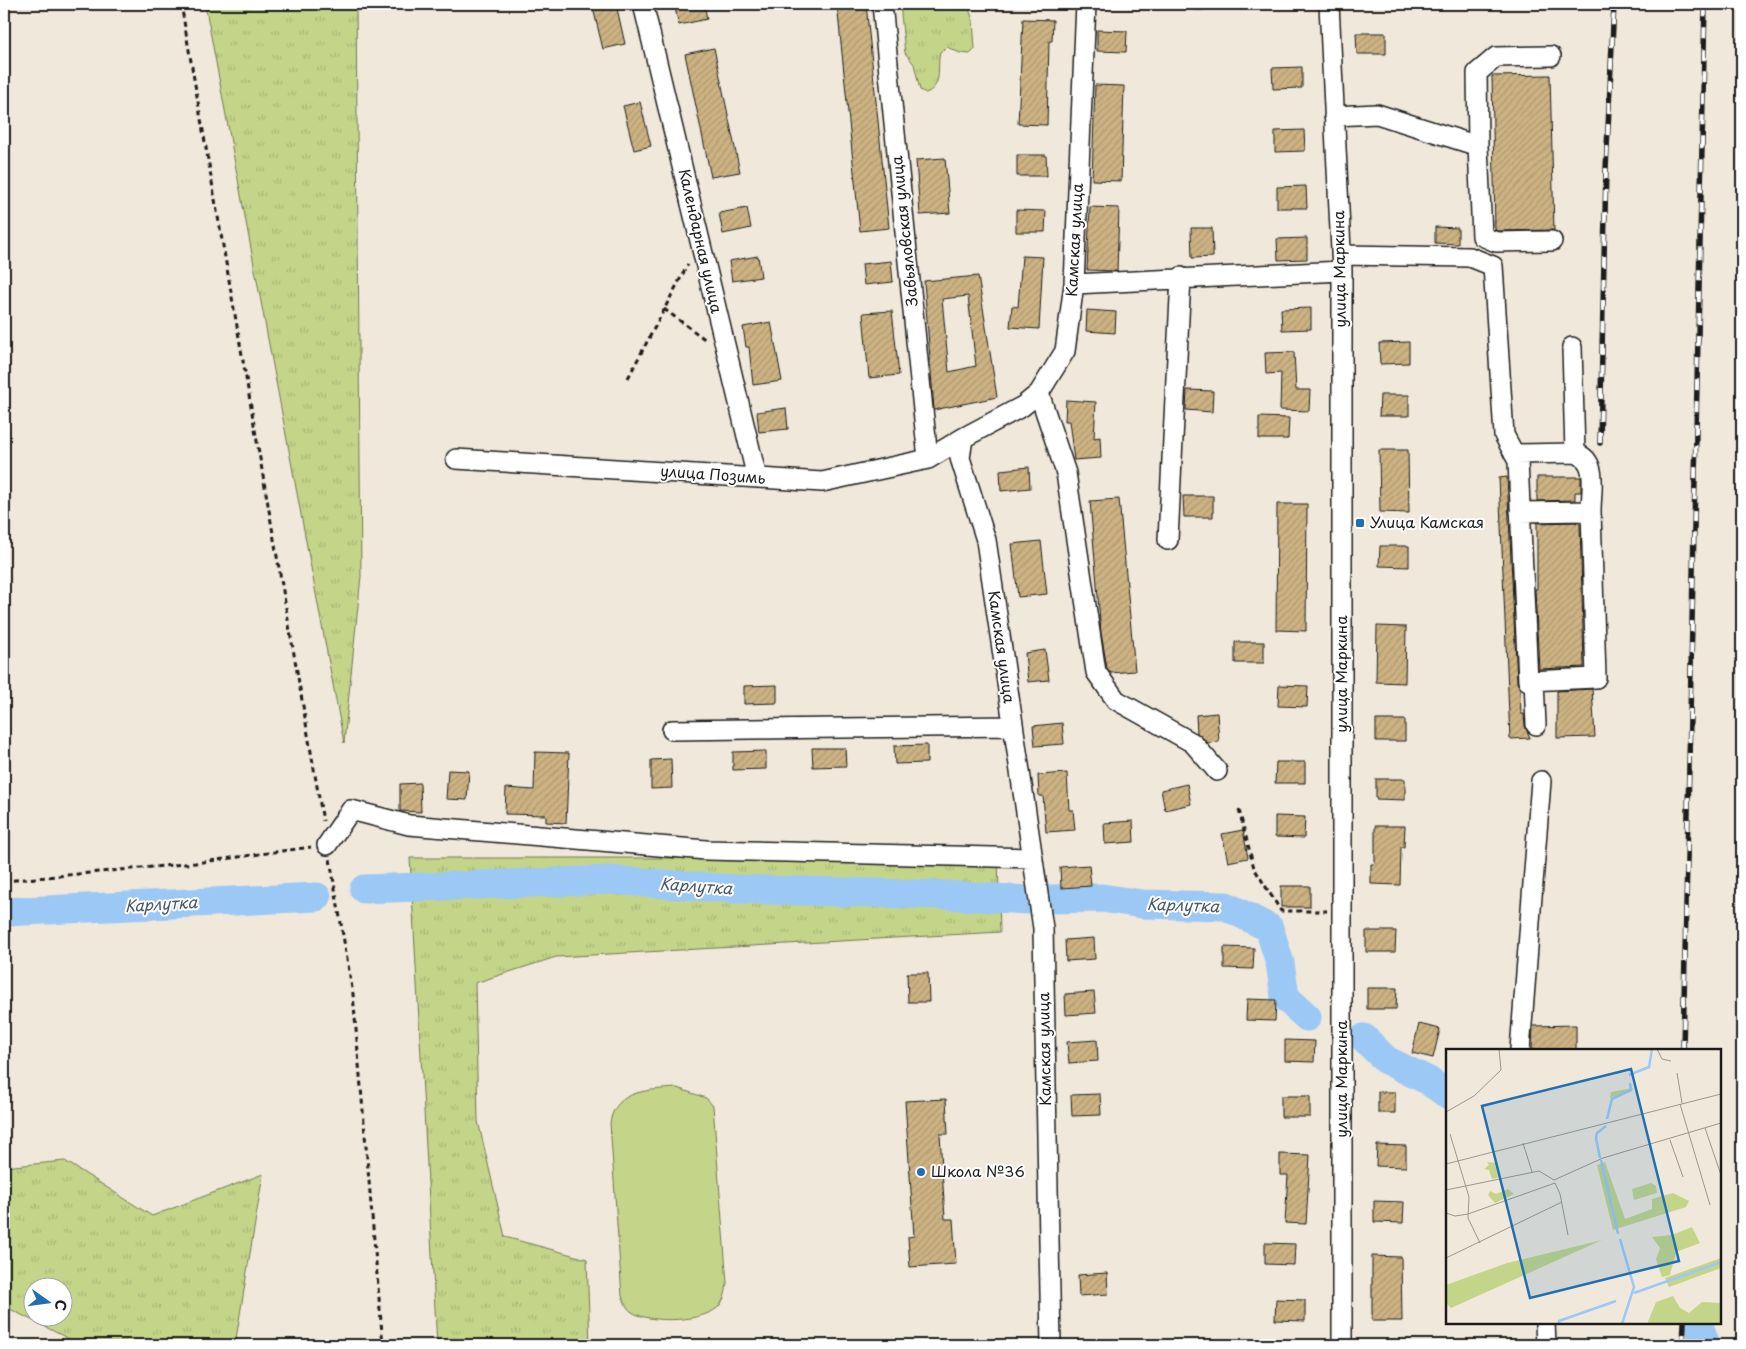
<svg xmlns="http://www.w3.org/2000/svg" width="1746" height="1349" font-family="'Playpen Sans',sans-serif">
<defs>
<pattern id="grass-tufts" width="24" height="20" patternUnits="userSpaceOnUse" patternTransform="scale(1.25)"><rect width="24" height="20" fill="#c4d589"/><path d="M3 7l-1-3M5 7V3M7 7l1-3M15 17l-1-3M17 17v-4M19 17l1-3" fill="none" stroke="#a8b676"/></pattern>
<pattern id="building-hatch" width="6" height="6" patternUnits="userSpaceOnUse" patternTransform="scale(1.25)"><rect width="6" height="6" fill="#cdb383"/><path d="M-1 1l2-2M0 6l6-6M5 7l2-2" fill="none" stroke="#af9971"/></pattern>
</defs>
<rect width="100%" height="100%" fill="#f0e8da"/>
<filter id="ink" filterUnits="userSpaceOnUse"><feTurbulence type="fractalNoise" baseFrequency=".02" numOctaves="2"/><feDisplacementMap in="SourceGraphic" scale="10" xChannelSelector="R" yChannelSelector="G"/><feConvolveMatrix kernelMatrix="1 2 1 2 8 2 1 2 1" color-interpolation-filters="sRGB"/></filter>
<g filter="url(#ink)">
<!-- grass -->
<path fill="url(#grass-tufts)" stroke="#707852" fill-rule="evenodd" d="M205,4H356L361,576L344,743Z
M900,4H967L973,20L975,49L970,54L960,53L947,47L940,52C936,68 944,85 926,93L920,90L914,64L905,53Z
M1119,4H1208L1204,10C1195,12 1186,7 1176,6C1157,4 1138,11 1119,4Z
M410,858H998L1000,932L556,957L475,983L478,1121L505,1237L587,1259L590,1345H437Z
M65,1161L152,1216L263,1174L235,1345H81L4,1306V1167ZM62,1286V1316H32V1286Z"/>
<!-- pitch -->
<path fill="#c4d589" stroke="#707852" d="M677,1088L706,1098L713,1106L727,1283C726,1291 725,1298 720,1305C707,1322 649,1324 632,1312C626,1308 625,1302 622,1296L610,1123C615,1089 650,1090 677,1088Z"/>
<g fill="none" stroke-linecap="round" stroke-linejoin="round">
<!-- river -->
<path stroke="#9cc8f6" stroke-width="29" d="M364,889L609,880L734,889L944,895L1028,900
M1051,899L1102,898L1142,904L1226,906L1269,928L1280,963L1285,997L1307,1017
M4,912L317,897
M1364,1038L1386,1060L1427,1080L1447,1094
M1698,1323L1706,1345"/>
</g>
<!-- building -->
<path fill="url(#building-hatch)" stroke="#1c1c1c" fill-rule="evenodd" d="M608,4H616L625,44L603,49L593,8Z
M674,4H704L707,19L679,25Z
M837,4H866L889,228L860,231Z
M1023,19L1053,20L1052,41H1049L1047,125L1018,124Z
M1097,30L1127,31L1126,52L1097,51Z
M1356,33H1386V54H1357Z
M714,48L740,172L711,177L685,54Z
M1302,67V88L1273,89L1272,68Z
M1550,75L1554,230L1498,231L1495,230L1492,76Z
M1095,85L1124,86L1121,181L1092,180Z
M640,102L651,146L634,150L623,106Z
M1304,130L1305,151L1275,152V131Z
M1017,155H1046L1047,176H1017Z
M945,158L950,213L920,215L916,160Z
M1306,186L1307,208H1277V187Z
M1090,207L1119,208L1117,271L1087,270Z
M747,208L751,228L723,234L719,213Z
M1016,210L1046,211L1045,232H1016Z
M1435,227L1458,228V244L1435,243Z
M1191,228H1212L1213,257L1192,258Z
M1307,238V259L1278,260L1277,239Z
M758,256L761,277L732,281L729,261Z
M1022,256L1043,257L1039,329L1010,327L1012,306L1018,307Z
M891,261L893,282L864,285L862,264Z
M978,276L997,397L934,410L924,281ZM968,296L976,366L949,372L942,299Z
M1311,308V329L1282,330L1281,309Z
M1087,310L1116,312L1115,333L1086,331Z
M892,311L899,375L869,378L863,313Z
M771,322L782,381L753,385L749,347H746L743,327Z
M1409,342V363L1380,364L1379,343Z
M1294,352L1296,390H1310L1309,411L1280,410L1281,373L1266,374L1265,353Z
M1187,390L1213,391L1212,412L1186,410Z
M1380,395H1409V416H1379Z
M1066,400L1096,402L1094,438L1100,437L1101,458L1074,460L1069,421H1065Z
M786,408L788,429L759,432L757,412Z
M1259,417L1289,418L1288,439H1259Z
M1379,450H1408L1409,513L1380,512Z
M1029,467L1030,488L1001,491L1000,470Z
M1507,477L1517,682L1520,689L1521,714H1524L1525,726L1530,738L1510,739L1499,478Z
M1537,477H1581V492H1575V500L1537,501Z
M1183,496H1213V517H1184Z
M1119,499L1135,671L1111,673L1107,668L1101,633L1090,501Z
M1277,504H1307L1306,631L1276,630Z
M1575,522L1580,524L1584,667L1539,669L1535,589H1537V523Z
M1041,541L1047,594L1018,597L1012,544Z
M1380,546H1409V567L1379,566Z
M1377,626L1406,627L1405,683L1376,682Z
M1235,642H1264V663H1235Z
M1045,650L1049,680L1028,682L1025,653Z
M777,685V703L744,704V686Z
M1279,685L1308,686L1307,707L1278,706Z
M1592,689L1595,737L1557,738V691Z
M1217,713L1219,742L1208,743L1197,733L1196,715Z
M1376,720H1405V741H1376Z
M1062,723L1064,744L1035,746L1033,726Z
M927,745V763L895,764L894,746Z
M812,748H845L846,766L813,767Z
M766,751V769L733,770V752Z
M535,752L569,753L566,823L546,822V815L505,814L506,788L534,790Z
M671,759L672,788L651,789V760Z
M1276,762H1305V783H1275Z
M448,770L469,771L467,800L446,799Z
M1067,773L1069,810H1073L1075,830L1046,832L1043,796H1039L1038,775Z
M1376,779H1405V800L1376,799Z
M420,783L421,812L400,811V784Z
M1187,784L1191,804L1165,810L1161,790Z
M1275,816L1305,817L1304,838L1275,837Z
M1133,821L1134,842L1105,844L1104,823Z
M1375,826H1405L1404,847H1401L1400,885L1371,884V864H1375Z
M1243,830L1248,858L1228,862L1222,834Z
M1089,865L1091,886L1061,888L1060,867Z
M1281,886H1310V907H1281Z
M1366,931H1396L1395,952H1366Z
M1094,938L1095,959L1066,961L1065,940Z
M1224,947L1254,948L1253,969L1224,968Z
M907,973H928L929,1002H908Z
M1367,988H1397L1396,1009H1367Z
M1094,992L1096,1013L1066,1015L1065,994Z
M1247,999L1276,1000L1275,1021L1246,1020Z
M1419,1024L1440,1029L1433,1058L1412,1053Z
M1576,1025V1050H1532L1533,1026Z
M1097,1040L1098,1061L1069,1063L1067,1042Z
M1285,1040L1315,1041L1314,1062L1285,1061Z
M1378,1092H1395V1113H1378Z
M1100,1094L1101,1115L1072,1116L1071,1095Z
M1281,1096H1310V1117H1281Z
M946,1099L948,1134H940L945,1219H953L956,1264L910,1267L908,1237L914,1236L905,1101Z
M1377,1145L1406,1146V1167L1376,1166Z
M1280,1154L1310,1155L1306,1224L1285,1223L1288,1175H1280Z
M1374,1201L1404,1202L1403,1223L1374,1222Z
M1265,1243L1295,1244L1294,1265L1265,1264Z
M1372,1256L1401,1257L1402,1321H1372Z
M1107,1273L1108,1294L1079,1296L1078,1275Z
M1276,1299L1305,1300V1321L1275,1320Z"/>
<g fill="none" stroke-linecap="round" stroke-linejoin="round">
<!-- minor casing -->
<g stroke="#1c1c1c" stroke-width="22">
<path id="minor" d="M643,4L757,478
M882,4L928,459
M1329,4L1342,271V1345
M1334,116L1377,114L1478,146L1482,236L1496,242L1552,241
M1478,146L1477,73L1496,57L1551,56
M1341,255L1470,257L1493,266L1504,435L1518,461L1528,681L1596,678L1591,511
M1074,284L1342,271
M1572,347L1575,453
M1039,393L1066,473L1096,672L1116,700L1193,743L1217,771
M1514,454L1575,453C1599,460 1591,490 1591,511L1520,512
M456,459L822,482L928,459L963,438
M1168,540L1181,277
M1534,681L1536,725
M672,730L1012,726
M327,845L351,810L409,825L706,850L1033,858
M1520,1050L1541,781
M1545,1323L1546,1345
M1051,1345L1043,928L986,540L960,458L963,438L1023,406L1039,393L1065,351L1074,284L1086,4"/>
</g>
<!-- path -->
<path stroke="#1c1c1c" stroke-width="3" stroke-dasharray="5 4" stroke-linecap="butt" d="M181,4L323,821
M664,309L706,340
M628,378L688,264
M1239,810L1254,868L1281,911H1327
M330,859L353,994L383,1345
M4,881L195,863L311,847"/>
<!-- minor -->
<use href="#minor" stroke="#fff" stroke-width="19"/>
<!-- rail casing -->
<g stroke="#1c1c1c" stroke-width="5.5">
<path id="rail" d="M1600,443L1606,169L1614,4
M1683,1050L1705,4
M1683,1345L1684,1323"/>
</g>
<!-- rail -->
<use href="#rail" stroke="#fff" stroke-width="4" stroke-dasharray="11" stroke-linecap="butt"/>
</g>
</g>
<!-- markers -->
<g fill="#1f6fb2" stroke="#fff" stroke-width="2">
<rect x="1355" y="518" width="10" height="10" rx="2.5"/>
<circle cx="921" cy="1172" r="5"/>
</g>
<g text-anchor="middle" stroke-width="4" stroke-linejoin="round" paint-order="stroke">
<!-- street labels -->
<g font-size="15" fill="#1c1c1c" stroke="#fff">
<text transform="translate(905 231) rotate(-96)" y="5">Завьяловская улица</text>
<text transform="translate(1075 240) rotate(-87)" y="5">Камская улица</text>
<text transform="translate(700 241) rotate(77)" y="5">Календарная улица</text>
<text transform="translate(1340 269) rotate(-91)" y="5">улица Маркина</text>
<text transform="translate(713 475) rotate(4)" y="5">улица Позимь</text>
<text transform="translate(1001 647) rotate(82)" y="5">Камская улица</text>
<text transform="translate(1342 674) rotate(-90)" y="5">улица Маркина</text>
<text transform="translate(1045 1049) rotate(-91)" y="5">Камская улица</text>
<text transform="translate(1342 1079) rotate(-90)" y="5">улица Маркина</text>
</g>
<!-- poi labels -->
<g font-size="15" fill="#1c1c1c" stroke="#fff" text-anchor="start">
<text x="1370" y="528">Улица Камская</text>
<text x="931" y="1177">Школа №36</text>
</g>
<!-- water labels -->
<g font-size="16" font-style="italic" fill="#495868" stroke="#fff">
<text transform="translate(696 886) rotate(4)" y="6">Карлутка</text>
<text transform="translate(161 904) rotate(-3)" y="6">Карлутка</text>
<text transform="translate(1183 905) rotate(2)" y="6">Карлутка</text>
</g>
</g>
<!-- overview -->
<g transform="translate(1446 1049)">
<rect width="275" height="275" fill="#f0e8da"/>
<path d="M41,113L51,114L52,129L46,130L43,121L38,120L43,116ZM159,113L179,170L206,160V150L227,144L243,152L240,158L167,181L151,116ZM62,140L68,145L49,154L42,146L44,142L50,145ZM246,178L254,194L230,203L224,226L216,228L210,210L214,199L206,188L226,186ZM156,191L5,259L0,254V236L61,214ZM275,209V219L223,238L219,229ZM227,247L234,259L243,264L256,253L275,254V275H201L210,253Z" fill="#c4d589"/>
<path d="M187,39L184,43L164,49L165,43Z" fill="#c4d589"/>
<path d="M205,134L210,137L211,144L188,151L186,140Z" fill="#c4d589"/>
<path fill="none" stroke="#9cc8f6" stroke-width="2.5" d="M183,26L203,18L206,0M161,70L166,50L185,41L184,34M154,109L150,89L151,84L160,77M155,111L172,185M174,190L188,238L176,275M188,244L275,213M113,275V272L170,252"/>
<path fill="none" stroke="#9b968e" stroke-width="1" d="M211,0L216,10L225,12M231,24L236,54M234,55L264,156M0,63L28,47L55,21L53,0M259,79L275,126M4,85L23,148L22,169L34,194M224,91L237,128M77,94L86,123M0,115L275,45M109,134L114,145L122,186M0,141L93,122L108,131L157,109L275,74M0,164L9,167L22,165L109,134M0,209L116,153"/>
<path fill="#1f6fb2" fill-opacity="0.15" stroke="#1f6fb2" stroke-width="2.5" d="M185,20L233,212L84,249L36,57Z"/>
<rect width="275" height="275" fill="none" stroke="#1c1c1c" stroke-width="2.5"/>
</g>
<!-- margin -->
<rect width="1746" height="1349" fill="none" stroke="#fff" stroke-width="20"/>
<rect x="10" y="10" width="1726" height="1329" fill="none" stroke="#1c1c1c" stroke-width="2" filter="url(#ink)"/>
<!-- north arrow -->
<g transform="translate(48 1302) rotate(104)"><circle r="24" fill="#ffffff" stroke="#a4a4a4"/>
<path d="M0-4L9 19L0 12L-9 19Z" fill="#1f6fb2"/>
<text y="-8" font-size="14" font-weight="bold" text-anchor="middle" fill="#1c1c1c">С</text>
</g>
</svg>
